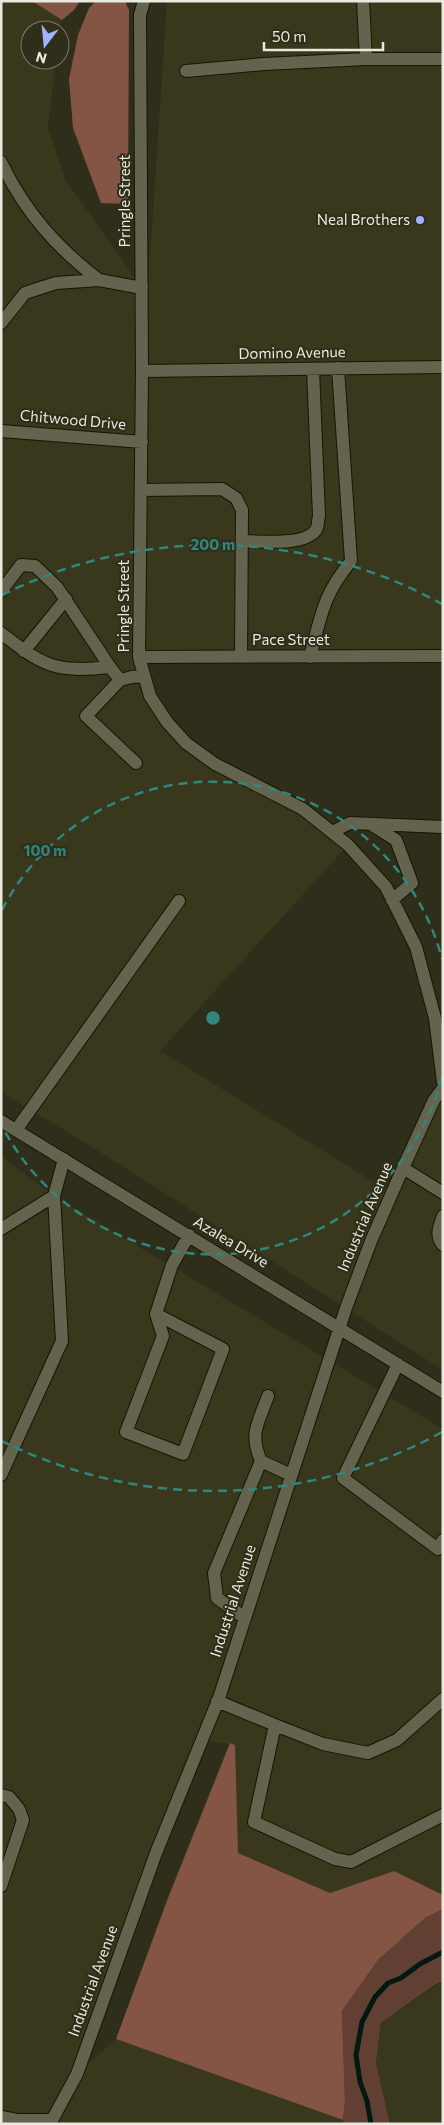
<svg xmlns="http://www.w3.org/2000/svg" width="444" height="2125" font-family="Commissioner,sans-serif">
<rect width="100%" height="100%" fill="#2f2e1a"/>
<!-- built -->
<path fill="#39371c" d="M1,1H32L62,20L60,33V30H30V60H56L48,127L65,179L142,288L143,361L167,1H443V656L140,657L150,696L186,743L303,809L348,845L160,1051L392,1193L443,1088V1370L92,1147L1,1092Z
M1,1156L54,1196L443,1429V1895L394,1871L330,1893L237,1853L235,1745L202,1740L78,2073L116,2039L343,2120V2124H1Z
M443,1981V2124H390L376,2063L381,2023Z"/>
<!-- green -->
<path fill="#623f33" d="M443,1909V1981L433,1986L381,2023L376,2063L390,2124H343L345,2101L342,2011L378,1960L425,1918Z"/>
<!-- forest -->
<path fill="#845544" d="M32,1H80L74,10L62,20Z
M96,1H125L129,10L128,204L101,203L73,128L69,79L78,35L89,8Z
M230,1743L235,1745L238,1853L330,1893L394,1871L443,1895V1909L425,1918L378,1960L342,2011L345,2101L343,2120L116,2039L168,1898Z"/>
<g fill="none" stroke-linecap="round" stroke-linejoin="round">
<!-- stream -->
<path stroke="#001911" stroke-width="5" d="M371,2124L367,2101L360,2082L356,2055L362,2022L375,1997L388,1983L401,1978L420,1964L443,1952"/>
<!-- minor casing -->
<g stroke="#171604" stroke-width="14">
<path id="minor" d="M144,1L140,15L142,371L139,657L150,696L167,722L186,743L215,764L303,809L348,845L386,887L416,947L435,1018L443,1082
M363,1L366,59H443
M186,71L264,64L366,59
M1,162C25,212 56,247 99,280
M1,323L25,293L56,283L99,280L142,288
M142,371L443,367
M1,431L142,442
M141,490L222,489L236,498L242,510L241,657
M242,541C259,541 308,547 317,528C318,525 318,519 319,516L313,369
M1,591L21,565L35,566L57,587L110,667
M1,633C43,666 55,673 110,667L120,680L132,677L144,676
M24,651L66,599
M139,657L443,656
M310,657C321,616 323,595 351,561L338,368
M120,680L86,716L136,763
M372,825L396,840L412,883L392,900
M332,832L350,823L443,827
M1,1121L443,1392
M16,1130L179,901
M403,1168L443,1193
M443,1216C439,1227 435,1236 443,1245
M1,1229L54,1196
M156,1314L223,1349L183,1454L126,1432L163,1336L156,1314L172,1265L189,1235
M398,1364L343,1478L438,1549L443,1540
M268,1396C258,1424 249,1433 261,1461L291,1475
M1,1475L62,1341L54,1196L64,1159
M245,1618L217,1598L214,1573L261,1461
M217,1701L275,1725L254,1822L335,1859L351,1862L443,1815
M275,1725L323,1744L368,1753L397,1740L443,1699
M1,1795L9,1797L19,1809L23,1820L1,1886
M1,2117L17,2120H52
M50,2124L77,2074L156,1853L219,1698L346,1308L371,1241L403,1168L434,1100L443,1088"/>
</g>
<!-- minor -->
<use href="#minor" stroke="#64634d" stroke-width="12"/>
</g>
<!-- distance rings -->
<g fill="none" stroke="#30877f" stroke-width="2.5" stroke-dasharray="9 6">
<path d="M442 1077A237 237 0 0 1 2 1126M2 910A237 237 0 0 1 442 959"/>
<path d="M442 1432A473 473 0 0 1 2 1441M2 595A473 473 0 0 1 442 604"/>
</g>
<!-- markers -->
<circle fill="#9eb3fd" stroke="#2f2e1a" stroke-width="2" cx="420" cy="220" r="5"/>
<g text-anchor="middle" stroke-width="4" stroke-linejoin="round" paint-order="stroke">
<!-- street labels -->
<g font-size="15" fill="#e9e9dd" stroke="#2f2e1a">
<text transform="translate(125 201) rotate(-90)" y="5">Pringle Street</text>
<text transform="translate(292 353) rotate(-1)" y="5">Domino Avenue</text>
<text transform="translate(73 420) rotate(5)" y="5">Chitwood Drive</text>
<text transform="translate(124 606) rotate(-90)" y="5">Pringle Street</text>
<text x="291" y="645">Pace Street</text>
<text transform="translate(365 1217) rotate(-67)" y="5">Industrial Avenue</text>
<text transform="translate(231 1242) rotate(31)" y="5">Azalea Drive</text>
<text transform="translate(233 1601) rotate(-72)" y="5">Industrial Avenue</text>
<text transform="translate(93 1981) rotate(-70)" y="5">Industrial Avenue</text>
</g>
<!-- poi labels -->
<g font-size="15" fill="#e9e9dd" stroke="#2f2e1a" text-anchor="end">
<text x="410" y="225">Neal Brothers</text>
</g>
</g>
<circle cx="213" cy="1018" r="8" fill="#30877f" stroke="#2f2e1a" stroke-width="2.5"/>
<g font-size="15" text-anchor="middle" font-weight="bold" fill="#30877f" stroke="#2f2e1a" stroke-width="4" stroke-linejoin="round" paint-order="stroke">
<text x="213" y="550">200 m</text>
<text x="45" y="856">100 m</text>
</g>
<!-- border -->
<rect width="444" height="2125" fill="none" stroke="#e9e9dd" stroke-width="5"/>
<!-- north arrow -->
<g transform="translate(45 45) rotate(196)"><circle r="24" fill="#2f2e1a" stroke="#797968"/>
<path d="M0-4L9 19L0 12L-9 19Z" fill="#9eb3fd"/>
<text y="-8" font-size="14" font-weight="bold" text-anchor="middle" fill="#e9e9dd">N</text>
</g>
<!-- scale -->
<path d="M264 42v8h119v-8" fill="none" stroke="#e9e9dd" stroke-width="2.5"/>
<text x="272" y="42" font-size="15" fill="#e9e9dd" stroke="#2f2e1a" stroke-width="4" paint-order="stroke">50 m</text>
</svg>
